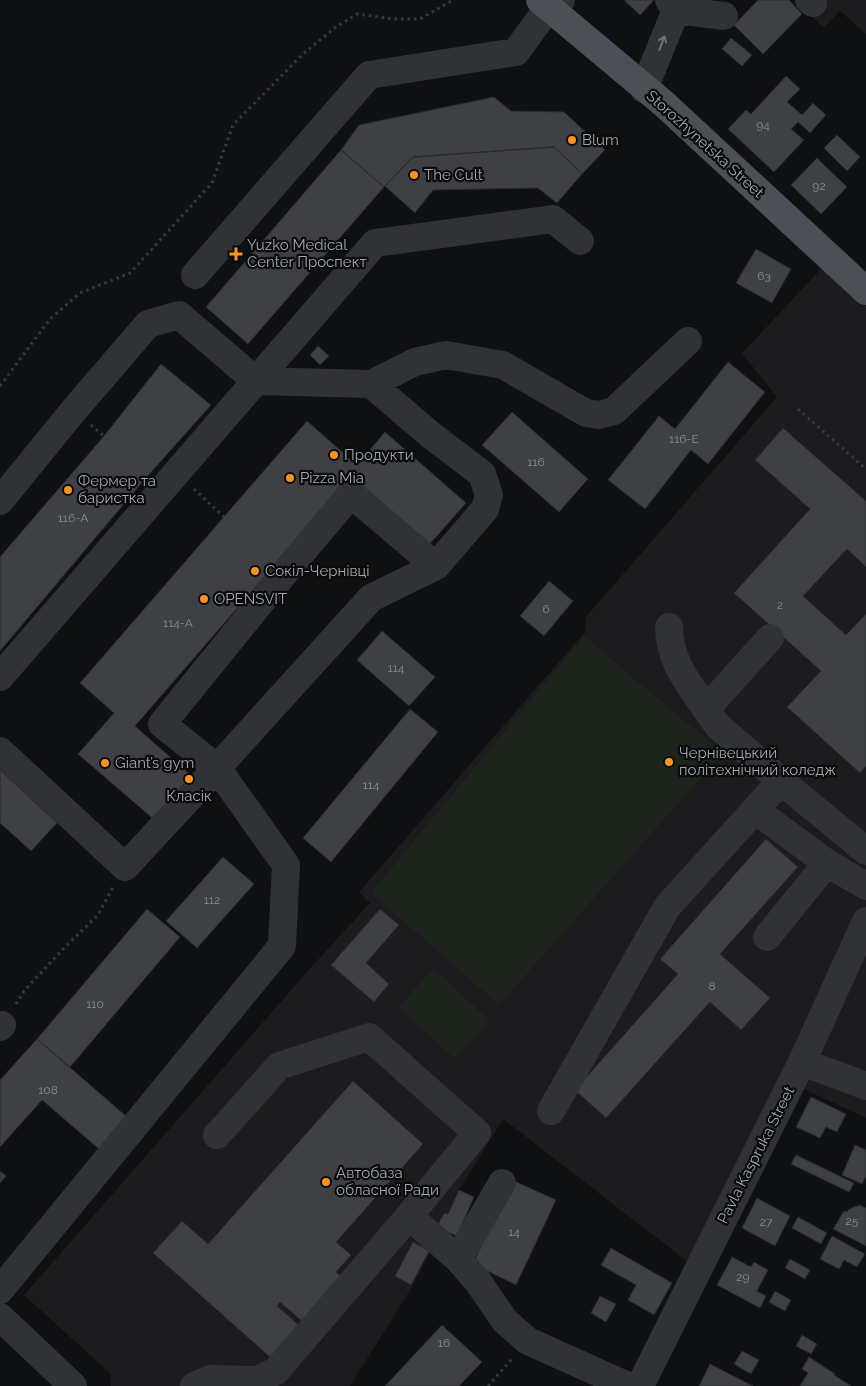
<svg xmlns="http://www.w3.org/2000/svg" width="866" height="1386" font-family="Raleway,sans-serif">
<rect width="100%" height="100%" fill="#0f1011"/>
<!-- built -->
<path fill="#1c1c1e" d="M795,0H866V34L840,11L824,28Z
M822,268L866,305V1118L793,1084L697,1269L503,1119L459,1190L448,1214L444,1212L437,1227L431,1251L412,1287L350,1386H111L110,1373L24,1295L314,964L370,903L359,892L585,632L586,617L777,397L742,353Z"/>
<!-- green -->
<path fill="#1c241c" d="M584,636L723,753L499,1005L371,893Z
M434,968L490,1021L455,1059L398,1007Z"/>
<!-- building -->
<path fill="#3e4044" stroke="#292a2d" d="M624,0H654L640,15Z
M758,0H789L802,14L763,54L734,25Z
M731,38L752,55L742,66L722,49Z
M786,76L800,89L787,102L802,115L813,103L826,115L810,133L798,122L791,129L804,140L774,172L728,129L746,110L751,114Z
M494,97L511,111L564,112L605,150L582,174L554,147L413,157L384,187L341,150L359,125Z
M837,135L860,157L847,171L824,148Z
M554,147L582,174L557,203L538,188L433,190L415,213L385,186L413,157Z
M341,150L384,187L248,344L206,307Z
M817,158L847,187L821,214L791,185Z
M756,249L791,269L772,303L736,283Z
M318,346L329,356L320,365L310,355Z
M728,362L765,392L708,464L691,450L645,509L608,480L659,416L675,429Z
M161,364L211,405L145,479L0,651V557L104,436Z
M512,412L588,479L559,512L482,445Z
M307,421L357,465L385,432L466,503L428,546L350,478L135,726L195,779L158,823L78,754L114,713L80,683Z
M783,428L866,501V567L847,549L803,596L846,635L866,614V766L860,773L787,707L821,671L734,593L810,509L755,460Z
M549,581L573,601L544,636L520,616Z
M382,631L435,677L409,706L357,660Z
M410,709L438,732L331,862L303,838Z
M0,770L57,823L31,851L0,823Z
M766,839L798,867L720,954L770,998L741,1030L710,1002L606,1118L575,1090L678,974L660,959Z
M223,857L254,884L197,948L166,921Z
M147,909L180,937L70,1067L37,1039Z
M380,909L399,925L366,963L389,984L374,1002L331,965Z
M37,1039L134,1123L106,1155L42,1100L0,1147V1080Z
M353,1081L423,1144L336,1242L351,1255L336,1272L343,1278L303,1322L280,1302L277,1306L300,1326L271,1358L153,1253L182,1221L208,1244Z
M811,1097L846,1114L837,1132L826,1127L820,1138L796,1127Z
M855,1145L866,1150V1176L862,1184L842,1175Z
M796,1155L854,1183L849,1192L791,1164Z
M0,1171L6,1176L0,1183Z
M512,1180L556,1200L516,1285L473,1264Z
M459,1190L474,1197L457,1236L437,1227L444,1213L448,1214Z
M757,1198L790,1216L775,1246L742,1228Z
M860,1205L866,1208V1246L833,1229L844,1211L847,1212L849,1209Z
M798,1217L827,1233L821,1244L792,1228Z
M832,1236L865,1254L857,1267L844,1260L839,1269L820,1259Z
M413,1242L429,1251L411,1285L395,1276Z
M611,1248L672,1283L654,1315L628,1300L636,1285L601,1265Z
M732,1257L751,1267L754,1262L768,1270L757,1291L766,1296L760,1308L717,1285Z
M790,1259L810,1270L805,1279L785,1268Z
M775,1291L791,1300L785,1311L769,1302Z
M600,1296L616,1304L606,1322L591,1313Z
M442,1325L482,1362L459,1386H385Z
M802,1335L817,1344L811,1354L796,1346Z
M742,1351L759,1360L751,1374L734,1364Z
M809,1357L835,1374L834,1375L851,1386H800L808,1373L802,1369Z
M710,1364L753,1386H699Z"/>
<g fill="none" stroke-linecap="round" stroke-linejoin="round">
<!-- path -->
<path stroke="#36393d" stroke-width="3" stroke-dasharray="2.5 4" stroke-linecap="butt" d="M0,386L50,319L80,293L130,273L212,183L233,125L303,54L336,27L357,14L393,19H420L453,0
M798,409L866,469
M91,425L104,436
M194,489L224,517
M16,1004L24,991L65,947L98,915L113,887
M488,1386L512,1359"/>
<!-- minor -->
<path stroke="#303236" stroke-width="28" d="M809,0L813,3
M676,10L724,16
M644,89L676,10L669,0
M195,275L369,75L516,52L548,8L561,0
M0,501L74,410L148,324L179,315L256,381L371,384
M669,627C669,660 688,683 706,709
M770,638L706,709L718,726L781,781L866,851
M0,677L375,243L553,219L580,241
M0,751L125,867L217,768L371,598L436,566L485,509L489,495L482,474L432,436L371,384L415,362L446,355L503,365L586,413L599,415L614,411L688,341
M755,810L827,863L866,886
M767,937L827,863
M0,1027L2,1025
M802,1062L866,1086
M551,1111L667,907L781,781
M217,1135L279,1066L369,1037L477,1133L409,1216L458,1259
M502,1183L458,1259L479,1283L505,1321L528,1341L628,1386
M0,1290L282,946L286,865L217,768L162,724L286,571L351,494L436,566
M0,1317L73,1386
M194,1386L210,1379L257,1380L276,1371L409,1216
M640,1386L802,1062L866,921"/>
<!-- major -->
<path stroke="#4c4f55" stroke-width="28" d="M540,0L663,103L866,291"/>
</g>
<!-- one-way arrows -->
<defs><path id="oneway-shaft" d="M-6 0H5M1.5-3L5.5 0L1.5 3" fill="none" stroke-width="1.6" stroke-linecap="round" stroke-linejoin="round" transform="scale(1.25)"/></defs>
<use stroke="#6e737a" href="#oneway-shaft" transform="translate(662 43) rotate(-69)"/>
<!-- markers -->
<g fill="#f69323" stroke="#0b0b0c" stroke-width="2">
<circle cx="572" cy="140" r="5"/>
<circle cx="414" cy="175" r="5"/>
<path d="M233.5 246.5h5v5h5v5h-5v5h-5v-5h-5v-5h5z"/>
<circle cx="334" cy="455" r="5"/>
<circle cx="290" cy="478" r="5"/>
<circle cx="68" cy="490" r="5"/>
<circle cx="255" cy="571" r="5"/>
<circle cx="204" cy="599" r="5"/>
<circle cx="669" cy="762" r="5"/>
<circle cx="105" cy="763" r="5"/>
<circle cx="189" cy="779" r="5"/>
<circle cx="326" cy="1182" r="5"/>
</g>
<g text-anchor="middle" stroke-width="4.5" stroke-linejoin="round" paint-order="stroke">
<!-- number labels -->
<g font-size="12" fill="#888e96">
<text x="763" y="129">94</text>
<text x="819" y="190">92</text>
<text x="764" y="280">63</text>
<text x="684" y="443">116-Е</text>
<text x="536" y="466">116</text>
<text x="73" y="522">116-А</text>
<text x="780" y="609">2</text>
<text x="546" y="613">6</text>
<text x="178" y="627">114-А</text>
<text x="396" y="672">114</text>
<text x="371" y="789">114</text>
<text x="212" y="904">112</text>
<text x="712" y="990">8</text>
<text x="95" y="1008">110</text>
<text x="48" y="1094">108</text>
<text x="852" y="1225">25</text>
<text x="766" y="1226">27</text>
<text x="514" y="1236">14</text>
<text x="743" y="1281">29</text>
<text x="444" y="1347">16</text>
</g>
<!-- poi labels -->
<g font-size="15" fill="#a0a8b2" stroke="#0b0b0c" text-anchor="start">
<text x="582" y="145">Blum</text>
<text x="424" y="180">The Cult</text>
<text x="247" y="250">Yuzko Medical<tspan x="247" dy="17">Center Проспект</tspan></text>
<text x="344" y="460">Продукти</text>
<text x="300" y="483">Pizza Mia</text>
<text x="78" y="486">Фермер та<tspan x="78" dy="17">баристка</tspan></text>
<text x="265" y="576">Сокіл-Чернівці</text>
<text x="214" y="604">OPENSVIT</text>
<text x="679" y="758">Чернівецький<tspan x="679" dy="17">політехнічний коледж</tspan></text>
<text x="115" y="768">Giant’s gym</text>
<text x="189" y="801" text-anchor="middle">Класік</text>
<text x="336" y="1178">Автобаза<tspan x="336" dy="17">обласної Ради</tspan></text>
</g>
<!-- street labels -->
<g font-size="15" fill="#a0a8b2" stroke="#0b0b0c">
<text transform="translate(705 144) rotate(42)" y="5">Storozhynetska Street</text>
<text transform="translate(756 1155) rotate(-63)" y="5">Pavla Kaspruka Street</text>
</g>
</g>
</svg>
